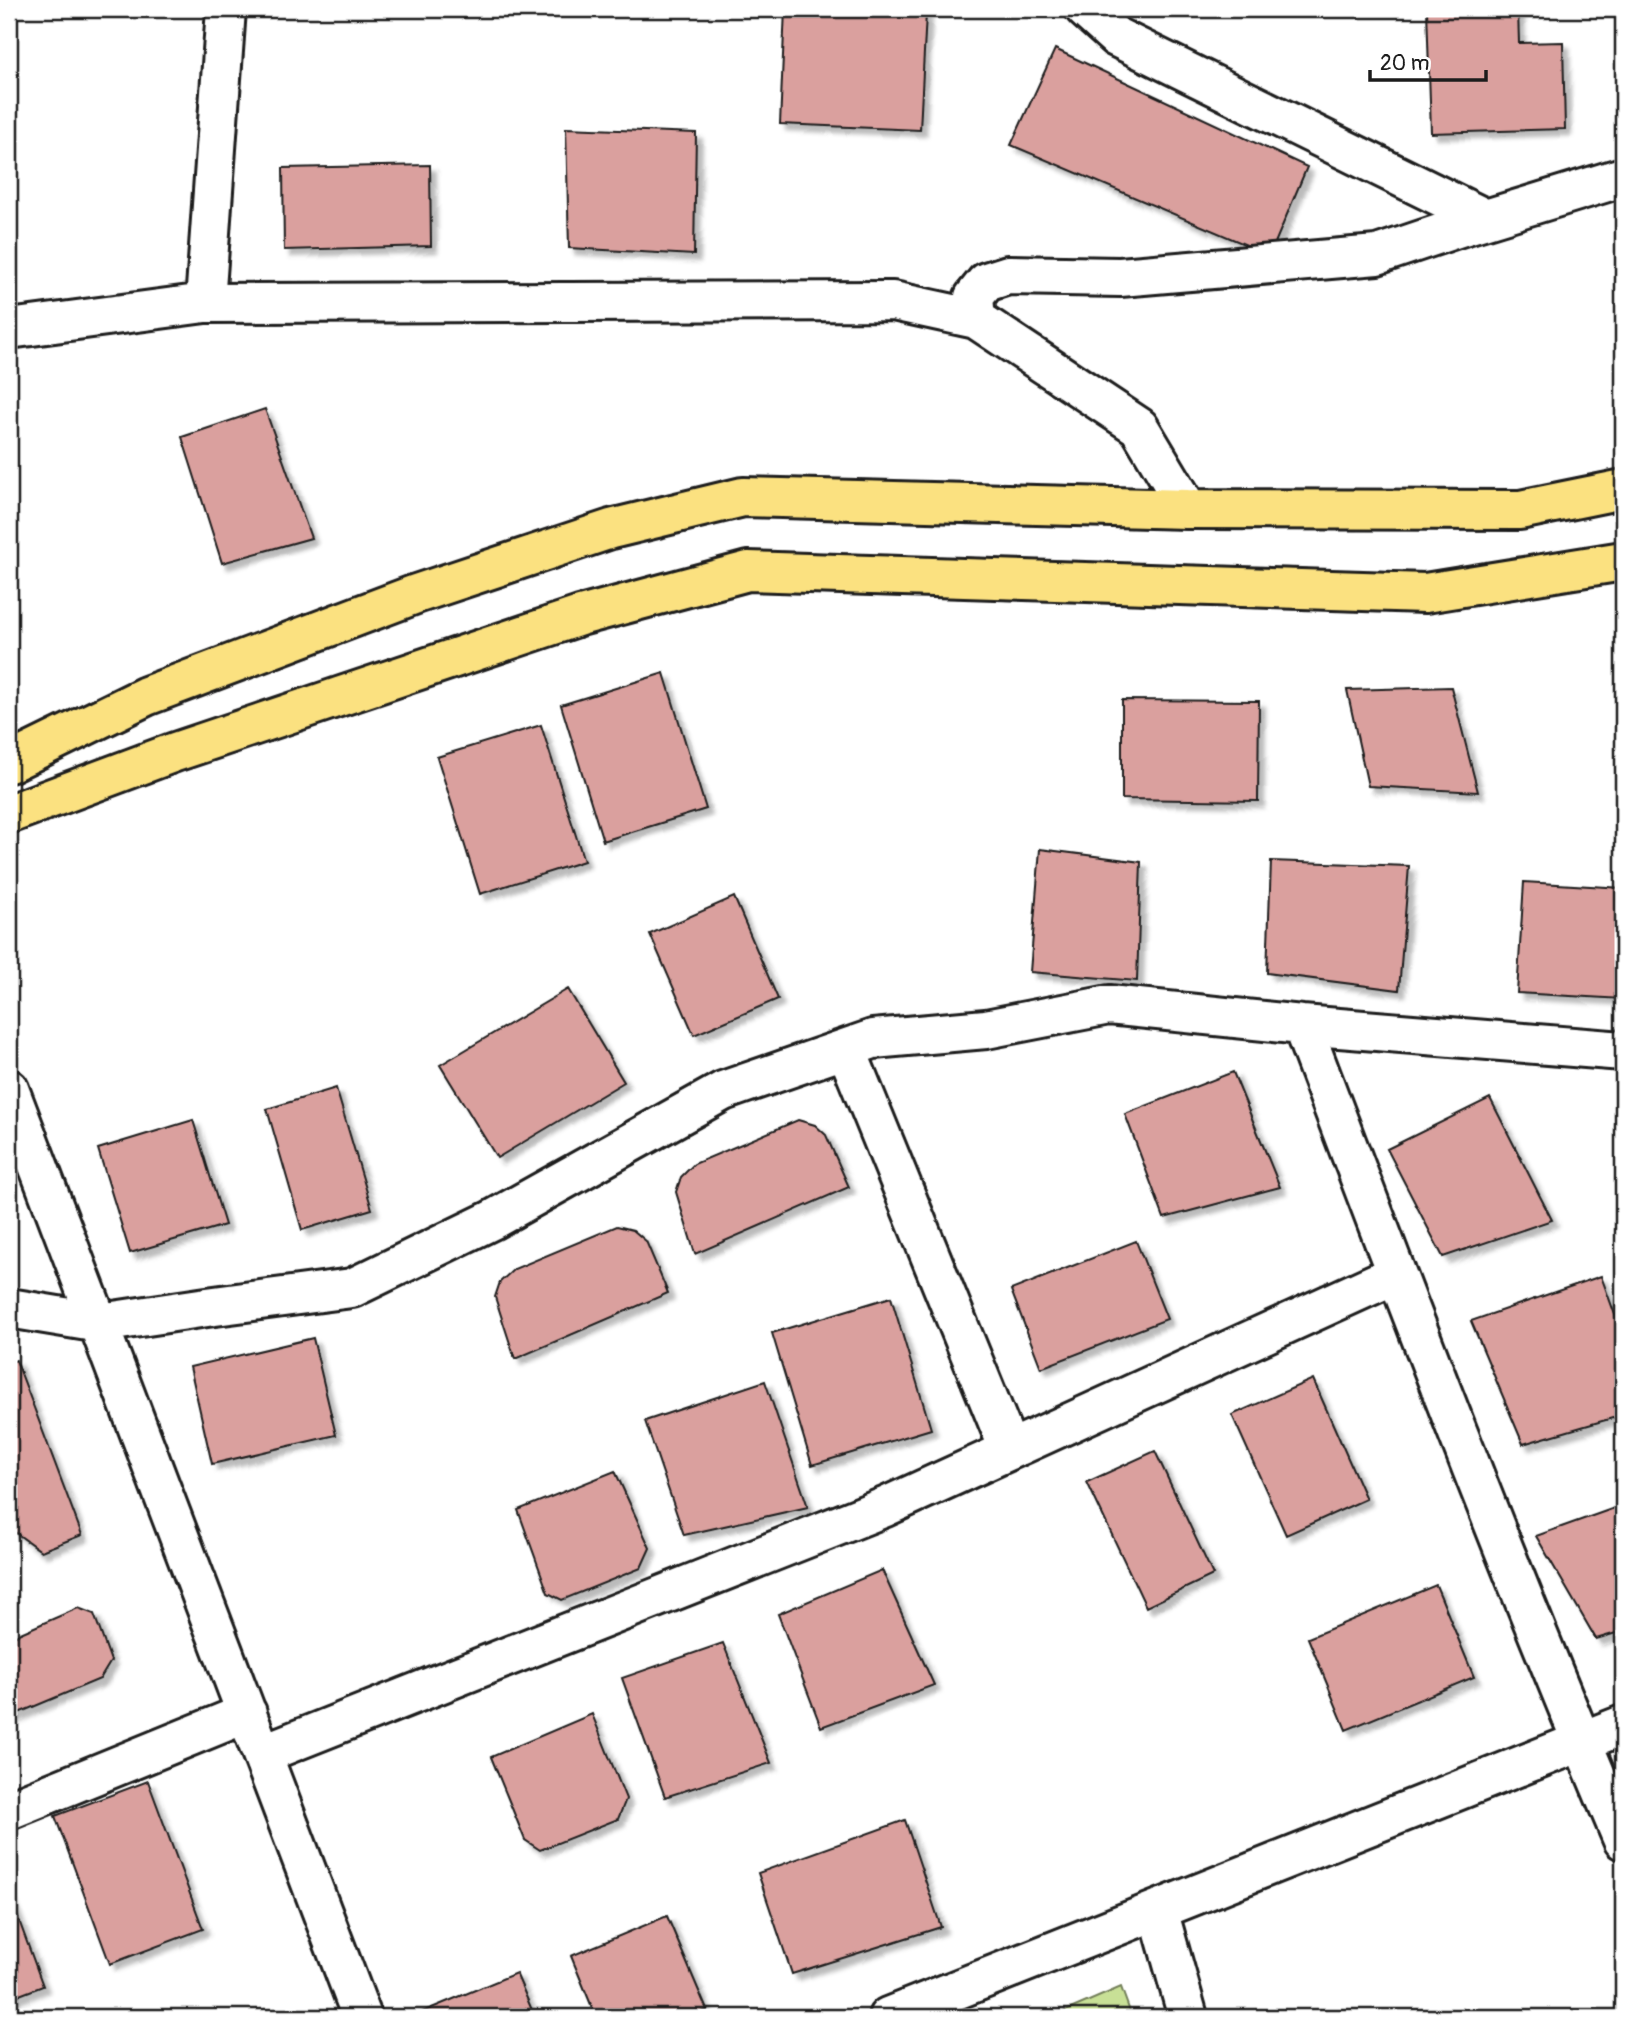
<svg xmlns="http://www.w3.org/2000/svg" width="1632" height="2026" font-family="Pangolin,sans-serif">
<defs>
<filter id="shadow"><feDropShadow dx="6" dy="6" stdDeviation="2" flood-color="#0004"/></filter>
</defs>
<rect width="100%" height="100%" fill="#fff"/>
<filter id="ink" filterUnits="userSpaceOnUse"><feTurbulence type="fractalNoise" baseFrequency=".0143" numOctaves="2"/><feDisplacementMap in="SourceGraphic" scale="14" xChannelSelector="R" yChannelSelector="G"/><feConvolveMatrix kernelMatrix="1 2 1 2 8 2 1 2 1" color-interpolation-filters="sRGB"/></filter>
<g filter="url(#ink)">
<!-- green -->
<path fill="#c8e096" stroke="#727e59" stroke-width="2" d="M1121,1987L1132,2017H1052Z"/>
<!-- building -->
<path fill="#daa09e" stroke="#1c1c1c" stroke-width="2" filter="url(#shadow)" d="M785,9L926,13L920,130L780,124Z
M1427,9H1518L1519,43L1563,42L1565,129L1431,133Z
M1055,49L1307,167L1270,255L1011,145Z
M566,128L696,133L694,255L569,248Z
M430,165L431,246L284,250L283,168Z
M265,409L311,538L222,563L182,437Z
M664,673L706,809L603,841L561,705Z
M1451,687L1478,792L1368,786L1347,690Z
M1122,700L1259,701L1258,801L1122,799Z
M541,725L584,861L480,894L437,757Z
M1040,849L1141,862L1137,981L1030,972Z
M1271,861L1409,866L1399,990L1267,973Z
M1524,882L1623,888V999L1517,993Z
M734,897L778,999L694,1035L650,934Z
M568,989L624,1082L497,1158L440,1065Z
M1233,1072L1280,1187L1164,1218L1125,1114Z
M336,1088L372,1209L302,1230L267,1109Z
M1490,1098L1552,1220L1443,1257L1387,1149Z
M193,1120L225,1225L130,1253L98,1149Z
M798,1120L815,1125L826,1135L849,1187L695,1254L676,1192L681,1177L694,1164Z
M617,1226L633,1230L646,1241L668,1293L515,1359L495,1297L500,1282L514,1269Z
M1136,1241L1167,1319L1041,1368L1011,1290Z
M1601,1276L1623,1337V1415L1523,1444L1471,1321Z
M891,1297L931,1429L812,1465L772,1333Z
M313,1338L336,1435L212,1464L190,1367Z
M16,1360L82,1535L41,1551L9,1528V1363Z
M1313,1379L1366,1499L1286,1535L1232,1415Z
M765,1381L808,1507L684,1535L645,1421Z
M1155,1451L1213,1575L1146,1607L1087,1482Z
M615,1471L650,1548L641,1568L562,1600L548,1593L518,1510Z
M1623,1505V1631L1596,1639L1536,1536Z
M882,1570L934,1685L821,1727L778,1614Z
M1436,1585L1474,1677L1346,1730L1308,1638Z
M78,1608L94,1614L111,1661L100,1679L9,1717V1638Z
M723,1643L771,1763L665,1797L622,1678Z
M592,1714L626,1799L618,1819L540,1850L525,1840L491,1757Z
M148,1781L203,1929L110,1964L55,1816Z
M905,1820L941,1927L792,1974L758,1873Z
M9,1893L43,1986L9,1999Z
M667,1916L707,2010L689,2017H596L571,1956Z
M516,1973L535,2017H410Z"/>
<g fill="none" stroke-linecap="round" stroke-linejoin="round">
<!-- minor casing -->
<g stroke="#1c1c1c" stroke-width="44">
<path id="minor" d="M1085,9L1116,37L1486,219
M205,303L226,9
M9,329L205,303L893,301L976,319
M1188,509L1139,427L976,319L974,297L986,282L1008,275L1120,277L1377,255L1463,226L1623,177
M1302,1025C1405,1298 1509,1571 1623,1840
M846,1049L1009,1449
M9,1089L362,2017
M9,1308L100,1323L207,1307L352,1288L492,1220L723,1091L873,1039L986,1029L1109,1005L1302,1025L1623,1051
M262,1754L885,1507L1396,1274
M9,1810L247,1713
M1158,1910L1188,2017
M888,2017L1623,1725"/>
</g>
<!-- major casing -->
<g stroke="#1c1c1c" stroke-width="44">
<path id="major" d="M9,763L146,696L416,594L611,529L743,497L1188,509L1520,510L1623,489
M9,814L175,752L580,616L748,571L1425,593L1623,561"/>
</g>
<!-- minor -->
<use href="#minor" stroke="#fff" stroke-width="38"/>
<!-- major -->
<use href="#major" stroke="#fbe180" stroke-width="38"/>
</g>
</g>
<!-- margin -->
<rect width="1632" height="2026" fill="none" stroke="#fff" stroke-width="35"/>
<rect x="18" y="18" width="1597" height="1991" fill="none" stroke="#1c1c1c" stroke-width="2.5" filter="url(#ink)"/>
<!-- scale -->
<path d="M1370 70v10h116v-10" fill="none" stroke="#1c1c1c" stroke-width="3.5"/>
<text x="1380" y="70" font-size="21" fill="#1c1c1c" stroke="#ffffff" stroke-width="5" paint-order="stroke">20 m</text>
</svg>
